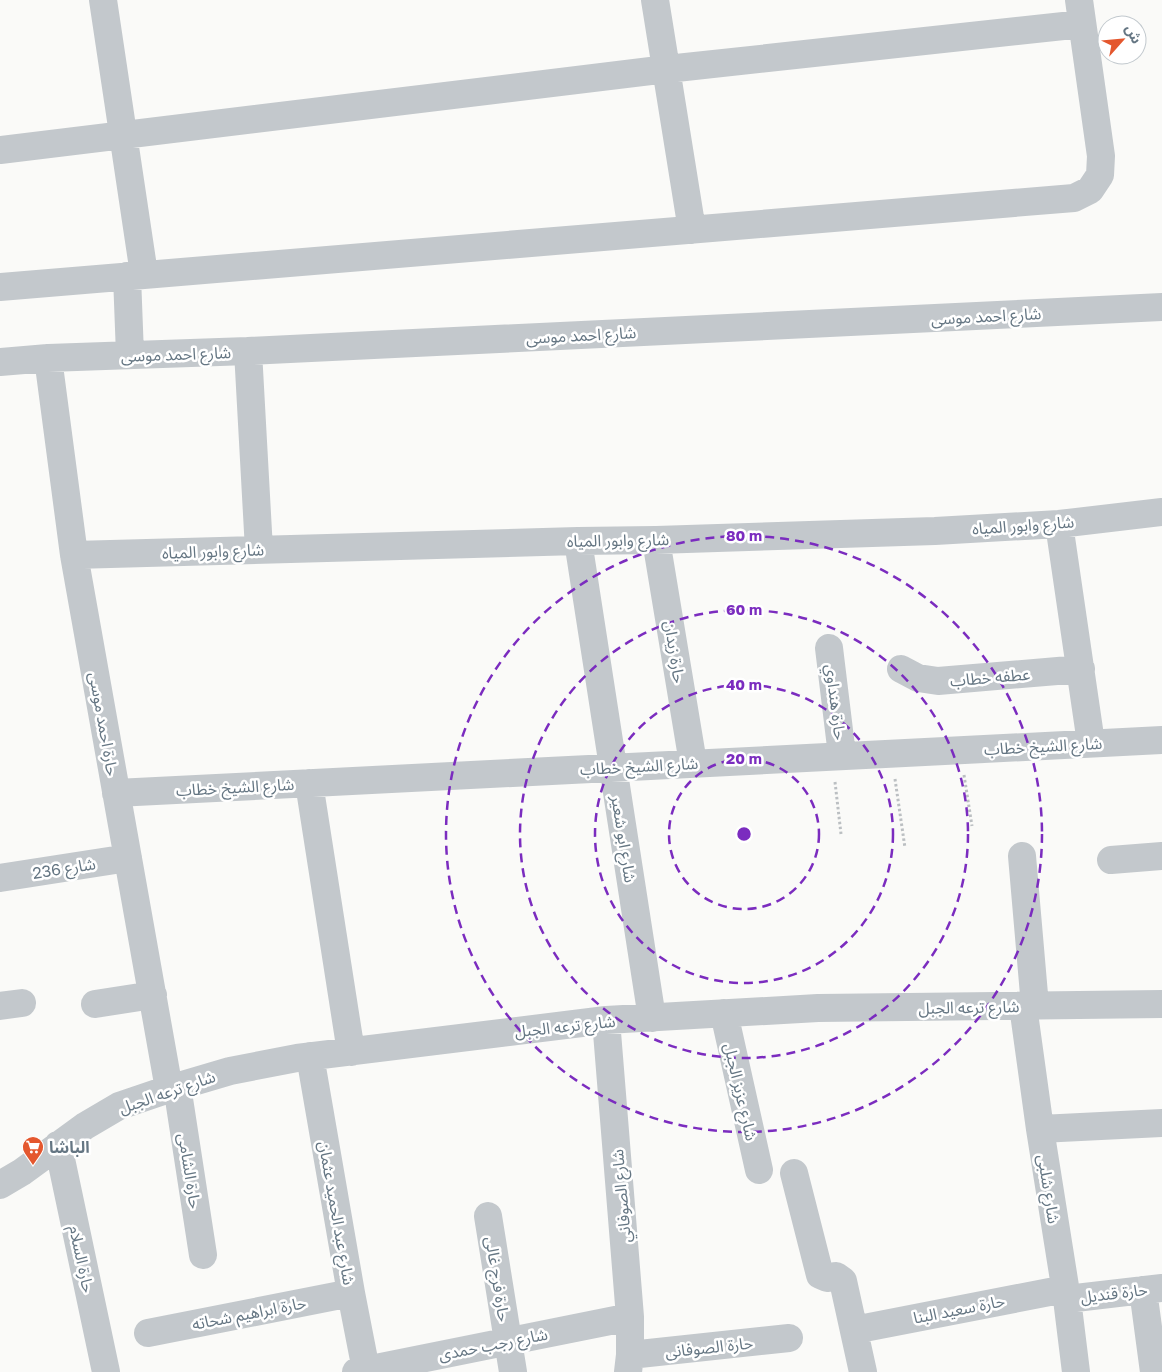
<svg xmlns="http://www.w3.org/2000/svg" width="1162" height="1372" font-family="'Golos Text','Noto Sans Arabic',sans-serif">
<rect width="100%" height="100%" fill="#fafaf8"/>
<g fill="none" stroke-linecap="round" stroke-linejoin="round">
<!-- path -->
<path stroke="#bbbfc2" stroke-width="3" stroke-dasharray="2.5 2.5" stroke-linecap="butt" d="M964,775L972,826
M895,779L905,848
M835,782L841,834"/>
<!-- minor -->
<path stroke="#c3c8cc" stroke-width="28" d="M103,0L144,274
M655,0L692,230
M0,150L667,69L1082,24
M127,276L130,355
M0,287L1074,198L1090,190L1100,175L1101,156L1079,0
M248,351L259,550
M48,358L74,555L169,1089
M0,362L48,358L248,351L1162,307
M1059,524L1091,743
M656,540L693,763
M578,541L652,1018
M74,555L578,541L656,540L935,531L1059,524L1162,512
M829,648L842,755
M901,669L918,678L938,681L1081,669
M309,783L351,1052
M116,793L1162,740
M1022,856L1035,1006
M1111,860L1162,856
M0,878L128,858
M95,1004L153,995
M0,1006L22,1003
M1023,1006L1040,1129L1067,1299L1076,1372
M724,1013L759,1170
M606,1020L630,1317V1355L628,1372
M310,1056L351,1293L366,1370
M177,1086L203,1255
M1040,1129L1162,1123
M58,1145L106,1372
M794,1173L820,1275L827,1278L836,1276L843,1281L863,1372
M0,1185L22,1172L85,1126L119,1106L169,1089L230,1071L297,1058L606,1020L818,1008L1162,1004
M488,1216L513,1372
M1143,1290L1154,1372
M1067,1299L1162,1288
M854,1330L1065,1289
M148,1333L351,1293
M630,1355L789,1338
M356,1372L630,1317"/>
</g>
<!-- distance rings -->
<g fill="none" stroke="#7b2cbf" stroke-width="2.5" stroke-dasharray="9 6">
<circle cx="744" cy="834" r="75"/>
<circle cx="744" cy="834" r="149"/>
<circle cx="744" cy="834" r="224"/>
<circle cx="744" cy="834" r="298"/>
</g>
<!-- icons -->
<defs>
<g id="supermarket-pin" transform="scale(1.125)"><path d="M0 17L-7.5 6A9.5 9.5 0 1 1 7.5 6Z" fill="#e4572e" stroke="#fff"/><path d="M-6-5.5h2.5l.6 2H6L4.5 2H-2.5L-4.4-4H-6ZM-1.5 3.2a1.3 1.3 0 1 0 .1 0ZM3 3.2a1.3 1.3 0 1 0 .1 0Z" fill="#fff"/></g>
</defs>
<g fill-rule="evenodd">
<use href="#supermarket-pin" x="33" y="1147"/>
</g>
<g text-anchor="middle" stroke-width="5" stroke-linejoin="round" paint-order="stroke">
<!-- street labels -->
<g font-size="16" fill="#657683" stroke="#fff">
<text transform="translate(986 316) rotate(-3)" y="6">شارع احمد موسى</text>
<text transform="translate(581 335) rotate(-3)" y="6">شارع احمد موسى</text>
<text transform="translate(176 354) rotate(-2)" y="6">شارع احمد موسى</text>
<text transform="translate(1023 525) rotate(-4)" y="6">شارع وابور المياه</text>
<text transform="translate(618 540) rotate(-1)" y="6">شارع وابور المياه</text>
<text transform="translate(213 551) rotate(-2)" y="6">شارع وابور المياه</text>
<text transform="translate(675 652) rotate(81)" y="6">حارة زيدان</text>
<text transform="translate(990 677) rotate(-5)" y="6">عطفه خطاب</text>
<text transform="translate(836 702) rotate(83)" y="6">حارة هنداوي</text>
<text transform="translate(104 724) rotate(80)" y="6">حارة احمد موسى</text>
<text transform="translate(1043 746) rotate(-3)" y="6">شارع الشيخ خطاب</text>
<text transform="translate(639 766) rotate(-3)" y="6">شارع الشيخ خطاب</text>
<text transform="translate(235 787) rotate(-3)" y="6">شارع الشيخ خطاب</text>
<text transform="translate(624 839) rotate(81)" y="6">شارع ابو شعير</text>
<text transform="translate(64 868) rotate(-9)" y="6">شارع 236</text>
<text transform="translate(969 1007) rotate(-1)" y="6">شارع ترعه الجبل</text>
<text transform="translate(565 1026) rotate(-6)" y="6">شارع ترعه الجبل</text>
<text transform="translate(167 1092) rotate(-19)" y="6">شارع ترعه الجبل</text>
<text transform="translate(741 1092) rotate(77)" y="6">شارع عزيز الجبل</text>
<text transform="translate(190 1171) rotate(81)" y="6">حارة الشامى</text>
<text transform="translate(1049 1189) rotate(81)" y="6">شارع شلبى</text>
<text transform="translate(621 1196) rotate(-95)" y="6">شارع الصوفاني</text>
<text transform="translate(337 1213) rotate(80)" y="6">شارع عبد الحميد عثمان</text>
<text transform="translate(82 1259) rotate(78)" y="6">حارة السلام</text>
<text transform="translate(498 1279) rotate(81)" y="6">حارة فرج غالى</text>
<text transform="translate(1114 1293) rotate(-7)" y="6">حارة قنديل</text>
<text transform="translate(959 1309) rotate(-11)" y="6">حارة سعيد البنا</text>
<text transform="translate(249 1313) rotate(-11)" y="6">حارة ابراهيم شحاته</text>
<text transform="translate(493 1344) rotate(-11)" y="6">شارع رجب حمدى</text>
<text transform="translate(709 1347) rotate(-6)" y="6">حارة الصوفانى</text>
</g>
<!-- poi labels -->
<g font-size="16" font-weight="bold" fill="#657683" stroke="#fff" text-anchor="start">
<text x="49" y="1153">الباشا</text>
</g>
</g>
<circle cx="744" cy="834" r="8" fill="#7b2cbf" stroke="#fff" stroke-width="2.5"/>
<g font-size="15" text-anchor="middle" font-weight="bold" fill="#7b2cbf" stroke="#fff" stroke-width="5" stroke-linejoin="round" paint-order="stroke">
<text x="744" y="541">80 m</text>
<text x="744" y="615">60 m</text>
<text x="744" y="690">40 m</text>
<text x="744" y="764">20 m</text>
</g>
<!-- north arrow -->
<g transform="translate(1122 40) rotate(63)"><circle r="24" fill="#ffffff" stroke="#c1c8cd"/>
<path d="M0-4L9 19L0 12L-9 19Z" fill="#e4572e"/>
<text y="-8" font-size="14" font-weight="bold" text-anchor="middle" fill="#657683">ش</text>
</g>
</svg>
